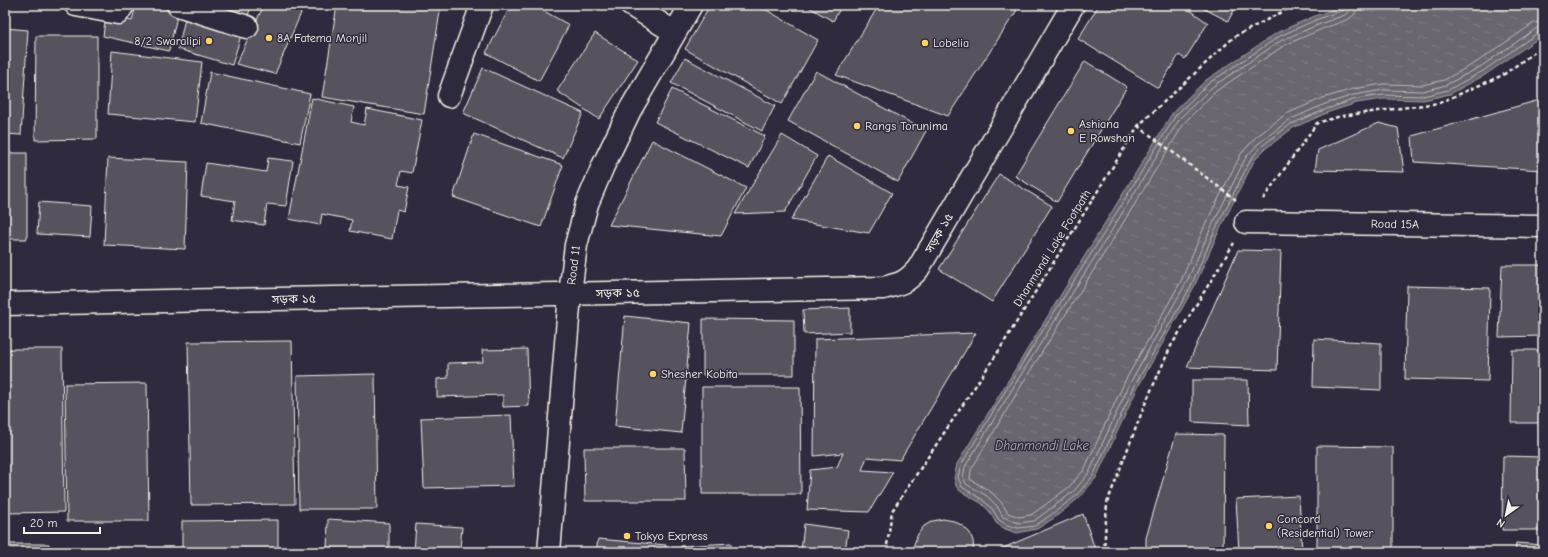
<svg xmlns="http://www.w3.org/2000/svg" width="1548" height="557" font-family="'Comic Neue','Noto Sans Bengali',sans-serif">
<defs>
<pattern id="water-ripples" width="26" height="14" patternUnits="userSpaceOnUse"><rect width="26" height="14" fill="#6a6670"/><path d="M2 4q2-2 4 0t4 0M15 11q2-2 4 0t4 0" fill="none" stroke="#807c84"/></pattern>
</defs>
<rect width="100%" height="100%" fill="#2f2a3d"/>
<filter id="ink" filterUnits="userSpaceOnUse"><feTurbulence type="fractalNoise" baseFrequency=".025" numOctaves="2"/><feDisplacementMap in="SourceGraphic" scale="8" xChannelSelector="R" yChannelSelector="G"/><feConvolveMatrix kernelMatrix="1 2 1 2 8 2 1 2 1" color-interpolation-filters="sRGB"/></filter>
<g filter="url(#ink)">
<!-- water -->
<path fill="url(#water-ripples)" stroke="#a19ea0" d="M1347,5H1543V35L1485,75L1450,94L1424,100L1383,99L1357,103L1329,112L1293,128L1265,149L1254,161L1219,231L1194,287L1138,387L1096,478L1079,498L1054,518L1037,529L1017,533L1005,529L996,523L990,512L981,503L960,491L956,486L954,478L957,464L1173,112L1206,80L1278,32L1317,15Z"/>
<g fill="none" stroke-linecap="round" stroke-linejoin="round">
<!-- shore -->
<path stroke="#bdb9b8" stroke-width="1" d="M1346,5L1343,10L1318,19L1280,36L1209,83L1176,115L1106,230L1018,370L961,465L958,477L962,487L983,500L993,510L999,520L1007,525L1018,528L1035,526L1052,514L1076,496L1093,476L1135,385L1191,286L1215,230L1251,159L1262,146L1291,124L1327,109L1356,99L1383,95L1423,96L1448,90L1483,71L1539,32H1543
M1351,5L1349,11L1345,15L1320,24L1282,40L1212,87L1180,118L1110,233L1022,373L965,467L963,477L966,484L987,496L997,506L1003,517L1018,523L1034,521L1073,492L1089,473L1130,383L1186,283L1211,228L1246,157L1259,143L1289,120L1325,104L1354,95L1383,90L1423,91L1446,85L1480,67L1537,28L1543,27
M1357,5L1355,14L1349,19L1322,29L1285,45L1216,91L1185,122L1115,236L1027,376L971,470L970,479L991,492L1001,502L1008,513L1019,517L1031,515L1045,505L1069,487L1084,470L1125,381L1181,281L1205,225L1241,154L1256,137L1286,114L1323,98L1353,89L1383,84L1422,85L1444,80L1477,62L1534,23L1543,21"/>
</g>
<!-- building -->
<path fill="#56525f" stroke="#f4f1e8" d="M136,5H157L178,12L169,51L103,36L106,14L132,21Z
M202,5H251L247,20Z
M264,5H285L301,13L275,74L236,64Z
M337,5H441L424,114L322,97Z
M511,5H533L569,25L539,81L486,53Z
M710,5H758L818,40L782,104L685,49Z
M805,5H842L833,21Z
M879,5H1009L1017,10L948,116L836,75Z
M1099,5H1183L1208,23L1185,59L1179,55L1158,88L1078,39Z
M1197,5H1237L1228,21Z
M186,14L242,32L232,65L178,49Z
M5,28L28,30L21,135L5,134Z
M595,33L638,60L599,119L557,91Z
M36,36H97V139L35,140Z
M112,51L202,62L195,122L108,114Z
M685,58L775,106L762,131L671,83Z
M1085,61L1127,87L1057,202L1015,176Z
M483,68L583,113L563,158L463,113Z
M816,71L926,131L898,182L788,121Z
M210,72L310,94L300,143L201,123Z
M672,89L765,136L749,168L655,122Z
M312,98L354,107L351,122L364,125L367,109L422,120L412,173L401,171L398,185L409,187L404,212L397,210L392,239L350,231L352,220L322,214L320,225L289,219Z
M1543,99L1542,170L1414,162L1412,136Z
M1379,123L1398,128L1404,172L1315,170L1318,150Z
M474,134L563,165L541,227L453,197Z
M782,135L817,156L785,212L735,214Z
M652,140L746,188L721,236L609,225Z
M5,153H27V239H5Z
M828,156L892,193L869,233L791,220Z
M108,158L188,162L185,249L104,245Z
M268,158L293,161L286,206L267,204L264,225L232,220L235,201L201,196L206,163L266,172Z
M999,174L1052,206L992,302L939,269Z
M39,202L92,206L90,237L37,234Z
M1238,250L1281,251L1277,370L1187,367Z
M1502,265H1543V336L1499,337Z
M1407,286L1490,288L1488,381L1405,379Z
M850,308V332L804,334L803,310Z
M625,316L691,323L681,433L615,426Z
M703,319L794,320V375H703Z
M976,333L900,460L867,457L862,470L893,472L869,512L807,510L810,470L837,467L843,453L814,456L815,339Z
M1314,339L1381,343V390L1313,387Z
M292,341L295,504L191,505L188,342Z
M5,349H62L64,512L5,513Z
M527,349L529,406L503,407V395L437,397V379L448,378V363L483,362L482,350Z
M1512,350H1543V423H1511Z
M375,374L377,509H299L297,376Z
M1192,380H1248L1249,425L1192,422Z
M147,383L149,521H67L65,384Z
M702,387H800L801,494H702Z
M511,415L514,486L424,488L421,418Z
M1176,434L1224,435L1223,552H1146V538Z
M1317,446L1393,447V552H1317Z
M584,448H685L686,501H585Z
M1503,456L1543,457V530H1502Z
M1299,496L1302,552H1239L1236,499Z
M1083,514L1096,552H996V551Z
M328,519L389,523V552H327Z
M943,519L954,521L963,526L970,533L973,541L974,552H914V544L918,534L924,526L933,521Z
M278,520V552H182V521Z
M416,524L462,527L460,548H472V552H414Z
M804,524L848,530L845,552H801Z
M598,539L666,545L665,552H596Z
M731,543V552H681V546Z
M1516,543L1543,545V552H1515Z
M5,544H49V552H5Z
M794,548V552H753Z
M854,549L872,550V552H854Z"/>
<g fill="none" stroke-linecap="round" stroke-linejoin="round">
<!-- minor casing -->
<g stroke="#f4f1e8" stroke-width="25">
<g id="minor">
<path d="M76,5L118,13L123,5"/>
<path d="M178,5L247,27"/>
<path d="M631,5L674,32"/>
<path d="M449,96L482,5"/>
<path id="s1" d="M1246,222L1543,226"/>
<path d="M5,304L883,288C900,284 906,283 918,269L1073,5"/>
<path id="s2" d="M549,552L570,294L576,245L587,204L603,166L630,110L691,5"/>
</g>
</g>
<!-- path -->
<path stroke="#f4f1e8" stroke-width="2.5" stroke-dasharray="4 3" stroke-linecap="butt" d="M1138,126L1236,200
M1263,199L1317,123L1341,116L1439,103L1503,75L1543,46
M886,552L892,511L998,352L1138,126L1234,37L1295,5
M1104,552L1107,503L1145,404L1171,346L1234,243"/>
<!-- minor -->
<use href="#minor" stroke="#2f2a3d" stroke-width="22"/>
</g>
</g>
<!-- markers -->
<g fill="#ffd166" stroke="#2f2a3d" stroke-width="1.5">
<circle cx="269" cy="38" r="4"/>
<circle cx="209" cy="41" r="4"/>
<circle cx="925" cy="43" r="4"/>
<circle cx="857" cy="126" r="4"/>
<circle cx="1071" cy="131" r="4"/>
<circle cx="653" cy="374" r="4"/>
<circle cx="1269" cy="526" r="4"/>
<circle cx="627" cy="536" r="4"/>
</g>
<g text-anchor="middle" stroke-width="3" stroke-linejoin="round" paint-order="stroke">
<!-- poi labels -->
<g font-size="12" fill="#f4f1e8" stroke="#2f2a3d" text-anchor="start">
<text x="277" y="42">8A Fatema Monjil</text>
<text x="201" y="45" text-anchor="end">8/2 Swaralipi</text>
<text x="933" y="47">Lobelia</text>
<text x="1079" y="128">Ashiana<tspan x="1079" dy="14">E Rowshan</tspan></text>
<text x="865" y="130">Rangs Torunima</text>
<text x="661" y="378">Shesher Kobita</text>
<text x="1277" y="523">Concord<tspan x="1277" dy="14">(Residential) Tower</tspan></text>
<text x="635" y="540">Tokyo Express</text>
</g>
<!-- street labels -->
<g font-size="12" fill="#f4f1e8" stroke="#2f2a3d">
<text dy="4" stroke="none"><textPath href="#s1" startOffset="149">Road 15A</textPath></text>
<text transform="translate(939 233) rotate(-60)" y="4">সড়ক ১৫</text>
<text transform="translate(1052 248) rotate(-58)" y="4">Dhanmondi Lake Footpath</text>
<text dy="4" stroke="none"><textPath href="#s2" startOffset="288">Road 11</textPath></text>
<text transform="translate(618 293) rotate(-1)" y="4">সড়ক ১৫</text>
<text transform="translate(294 299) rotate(-1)" y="4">সড়ক ১৫</text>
</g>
<!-- water labels -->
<g font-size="13" font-style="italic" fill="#b6b2b2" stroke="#2f2a3d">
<text x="1042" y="450">Dhanmondi Lake</text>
</g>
</g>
<!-- margin -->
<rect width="1548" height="557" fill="none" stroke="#2f2a3d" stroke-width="20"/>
<rect x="10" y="10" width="1528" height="537" fill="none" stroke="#f4f1e8" stroke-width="1.5" filter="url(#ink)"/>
<!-- north arrow -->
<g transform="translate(1506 515) rotate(213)" stroke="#2f2a3d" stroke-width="3" paint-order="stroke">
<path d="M0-3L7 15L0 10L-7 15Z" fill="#f4f1e8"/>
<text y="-6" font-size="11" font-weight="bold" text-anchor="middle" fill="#f4f1e8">N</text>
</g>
<!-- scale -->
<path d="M24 527v6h76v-6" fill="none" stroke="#f4f1e8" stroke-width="2"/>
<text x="30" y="527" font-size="12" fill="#f4f1e8" stroke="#2f2a3d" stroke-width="3" paint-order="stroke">20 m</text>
</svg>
